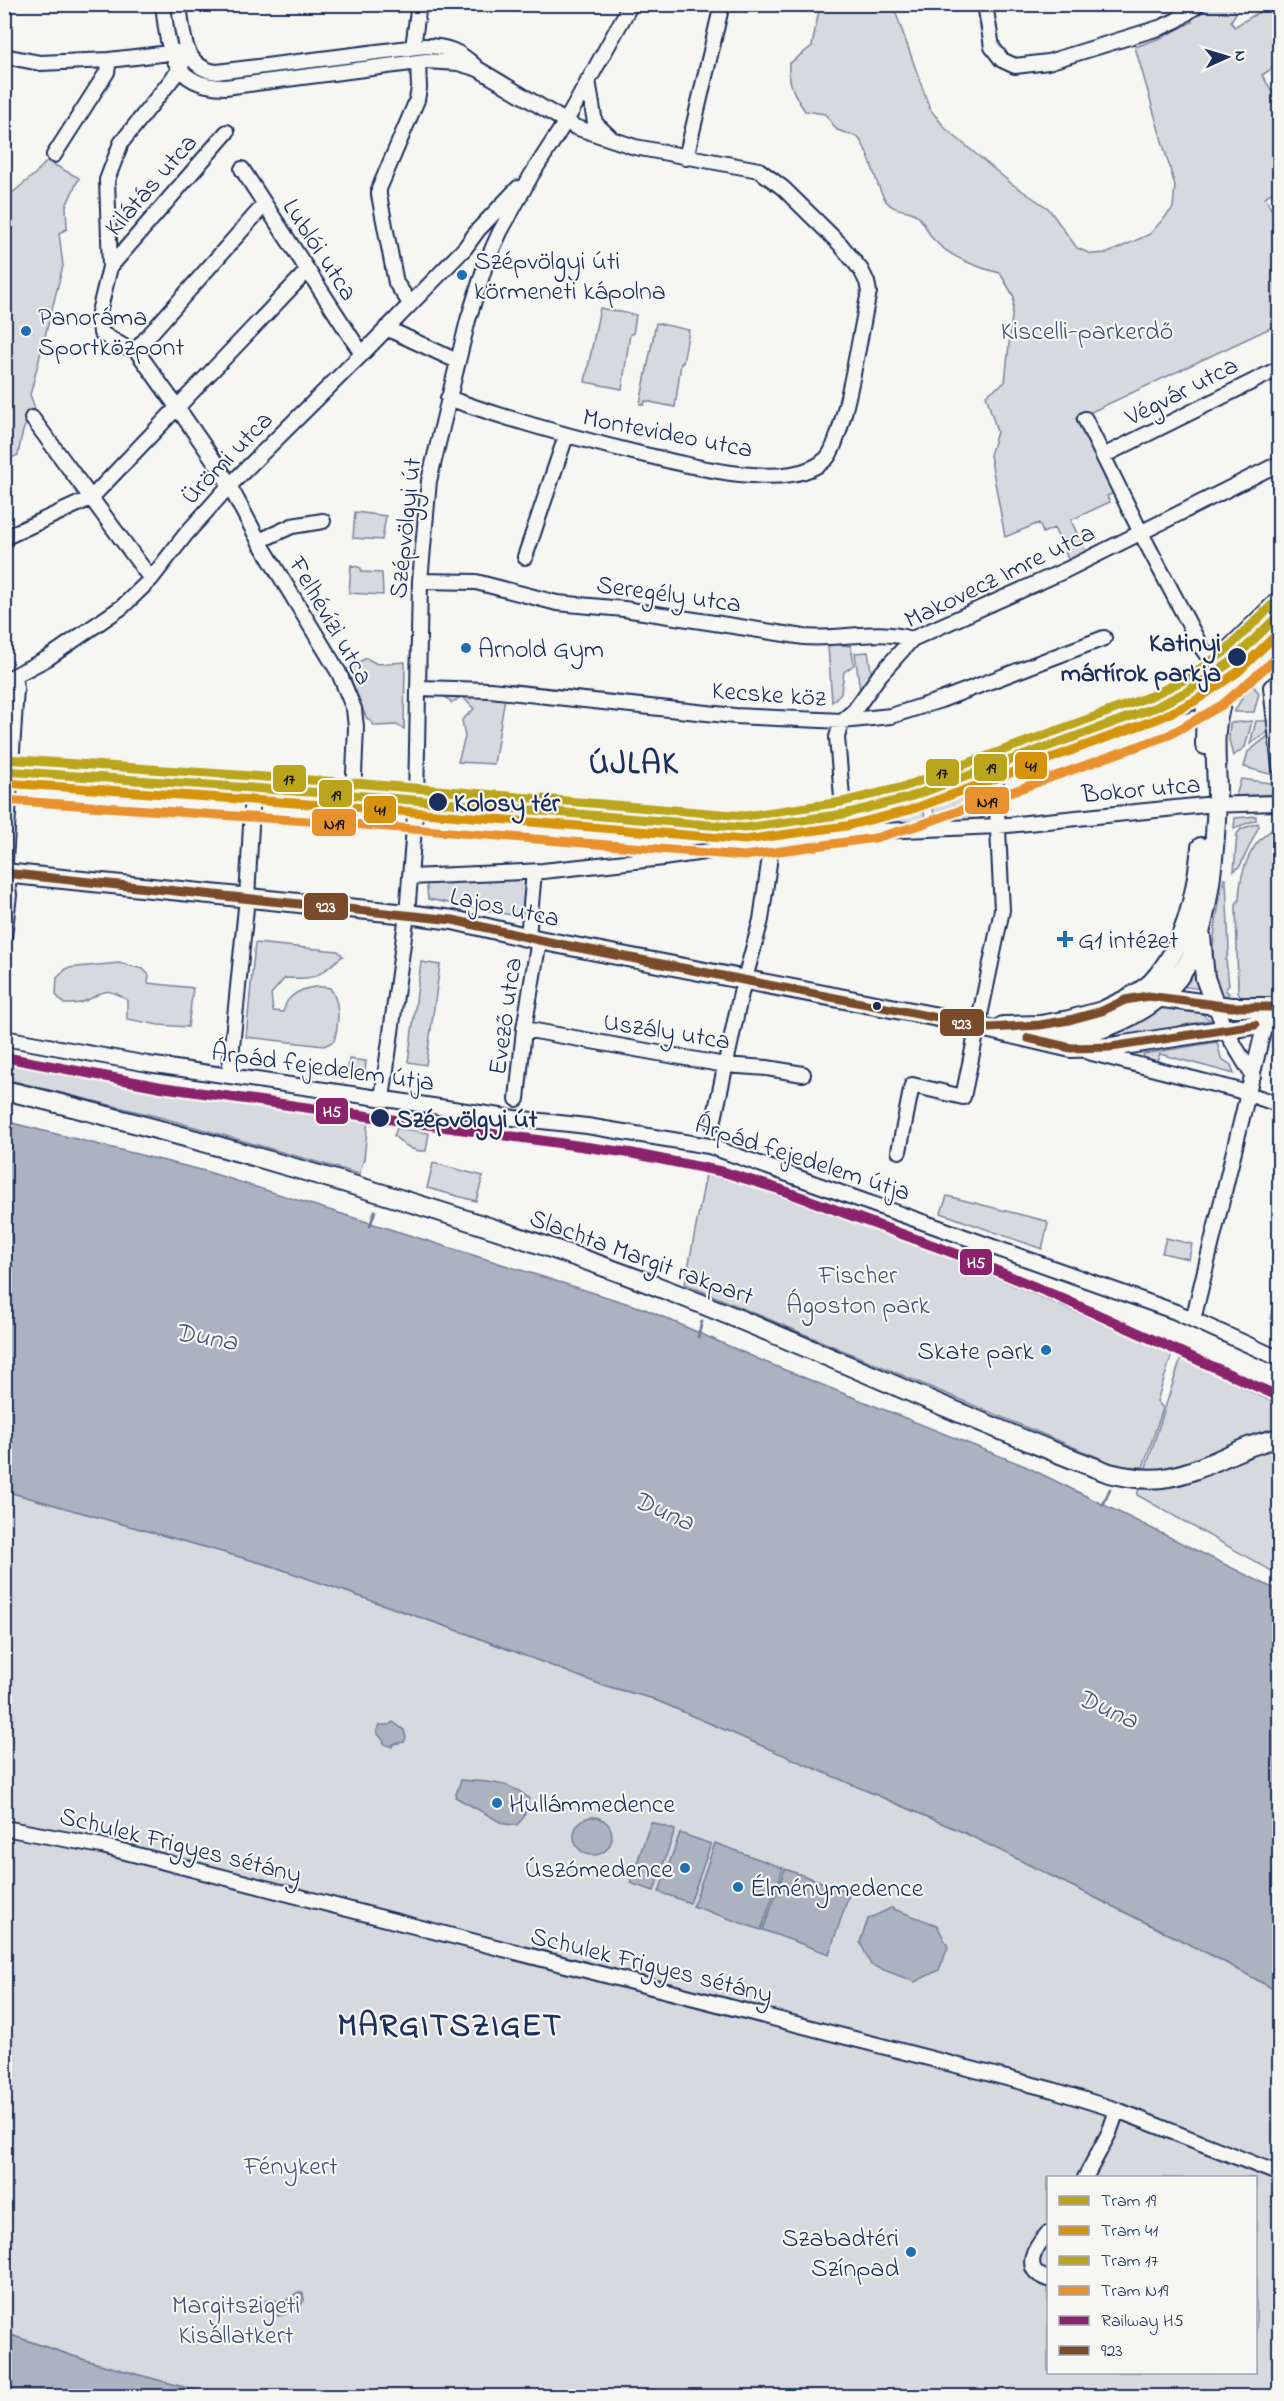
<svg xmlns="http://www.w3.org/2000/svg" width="1284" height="2401" font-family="'Indie Flower',sans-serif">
<rect width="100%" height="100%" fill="#f6f6f2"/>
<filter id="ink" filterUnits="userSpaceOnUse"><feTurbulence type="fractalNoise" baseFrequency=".0167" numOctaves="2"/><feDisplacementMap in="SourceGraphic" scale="12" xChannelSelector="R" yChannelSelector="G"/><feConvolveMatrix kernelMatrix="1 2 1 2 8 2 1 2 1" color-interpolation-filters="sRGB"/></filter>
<g filter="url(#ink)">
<!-- green -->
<path fill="#d6d9dd" stroke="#78849e" stroke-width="1.5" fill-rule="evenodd" d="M820,5H893L930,109L946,129L1012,184L1048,208L1077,248L1091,254L1108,253L1150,234L1173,208L1175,186L1135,47L1163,37L1192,22L1190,17L1208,5H1231L1236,13L1231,21L1234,27L1271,5H1279V64L1262,75L1279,103V188L1265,197L1279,224V324L1076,419L1116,492L1107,496L1110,502L1071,520L1086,553L1069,561L1054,528L1043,533L1039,523L1005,537L990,455L997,432L986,395L1005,382L1014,297L1000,273C979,268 949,257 934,240C926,232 925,220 915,214C904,208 895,212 886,201C874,184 873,157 858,137L837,130L825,114L805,111C794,95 788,83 789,64L812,46Z
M425,49L447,55H426L287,73L286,67Z
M47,161L79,178L66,206L67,229L59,233L63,266L30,395C39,415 33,411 25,426C21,434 20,446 18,455L5,461V199L35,174Z
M600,308L636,315L633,334H630L622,389L585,382Z
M656,323L689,330L683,363H681L675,407L645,401L644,405L640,404Z
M355,512L386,516L382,540L353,538Z
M351,565L361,568L362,572L382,573L383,595L349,593Z
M835,644L851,646L854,665L844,672L841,693L832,702L828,646Z
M868,652L872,677L860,691L855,653Z
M366,658L377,664L405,662L404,729L397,725L375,726L366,717L347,669Z
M1249,686L1254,687L1259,693L1254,712H1234Z
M495,692L505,698L494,764L458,762L465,737L462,720L474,709L462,696L452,703L443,695Z
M1252,721L1245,747L1233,756L1229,740L1230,723Z
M1256,721H1270L1271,730L1250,744Z
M1272,733L1277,776L1244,767L1248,752Z
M1241,779L1278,784L1279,794L1236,796Z
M983,785L985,816L973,821L934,824L933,804Z
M924,808L925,824L892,826V818Z
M1256,816V820L1234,828L1235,818Z
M1258,823L1259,826L1240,866L1234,871L1237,834L1241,829Z
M1279,826V997L1241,998L1238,991L1236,904L1239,900C1240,869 1251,839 1279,826Z
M527,874V918L428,899L426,879Z
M1224,878L1226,880L1229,950L1226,960L1229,985L1225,990L1229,993L1227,997L1219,993C1206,954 1217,917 1224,878Z
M255,943L338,951L343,956C334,961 328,970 319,974C310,980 295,978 285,978L271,994L273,1011L283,1012C285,1008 286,1001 289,999C299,988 317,985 330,988C341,1003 339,1023 334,1041L324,1046L246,1037Z
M1197,957L1202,989L1179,986Z
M421,962L440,965L426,1065L408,1062Z
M119,963L143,969L149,975L148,983L193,988L188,1027L159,1025L127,1019V1000C101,982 102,997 79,1003C74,1004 69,1004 64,1004L56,995L57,978L67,968Z
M1164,1006L1197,1010L1210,1020L1113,1040L1109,1038L1110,1035Z
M1217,1042L1221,1058L1231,1065L1234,1074L1160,1054L1157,1061L1144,1058L1143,1054Z
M349,1059L366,1061L365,1072L348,1070Z
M4,1061L161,1090L368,1121L364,1159L359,1174L163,1118L5,1079Z
M397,1128L429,1133L426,1151C413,1152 404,1145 394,1136Z
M433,1163L483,1176L476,1201L427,1188Z
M706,1174L767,1192L950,1258L1172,1354L1157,1401L1163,1408L1143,1467H1121L685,1284Z
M947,1196L1046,1221L1048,1224L1042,1249L941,1213Z
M1166,1238L1192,1244L1189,1259L1162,1253Z
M1279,1281V1321L1270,1319Z
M1181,1358L1279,1405V1575L1137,1495Z
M5,1491L272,1566L468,1634L602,1685L651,1698L965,1833L1219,1959L1279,1992V2396H216L85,2360L5,2333ZM1048,2178H1256V2372H1048Z"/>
<!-- water -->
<path fill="#abb2c0" stroke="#717e99" stroke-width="1.5" d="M4,1121L205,1171L645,1309L765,1362L1025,1466L1279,1591V1992L1219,1959L965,1833L651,1698L602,1685L468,1634L272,1566L5,1491Z
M393,1722L404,1730L406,1738L404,1742L393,1744L392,1747L384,1744V1741L378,1734L377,1730L380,1725H389Z
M461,1780C484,1782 513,1781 529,1799L524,1817L517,1825L504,1824L455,1797Z
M574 1836a19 19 0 1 1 38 0a19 19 0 1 1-38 0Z
M651,1822L675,1830L654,1891L630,1883Z
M680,1833L711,1844L690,1903L659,1892Z
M715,1843L783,1868L761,1930L693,1906Z
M785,1869L850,1892L829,1954L763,1930Z
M891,1908L937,1925L948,1947L939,1970L915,1982L871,1965L860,1942L868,1919Z
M298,2292L303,2293L304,2300L300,2307C291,2310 285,2317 273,2316L264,2304L266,2300L285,2301Z
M4,2333L85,2360L216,2396H5Z"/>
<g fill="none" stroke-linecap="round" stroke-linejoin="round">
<!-- stream -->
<path stroke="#717e99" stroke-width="3" d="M370,1226L375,1211
M698,1337L702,1321
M1103,1505L1110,1489"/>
<!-- minor casing -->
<g stroke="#1b2f5e" stroke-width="18">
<path id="minor" d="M163,4C168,47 170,87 225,87L426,61L458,63L478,69L575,127L635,147L759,170L783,188L840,244L861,270L867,282L869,292C862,323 844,442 826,459C808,476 775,477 752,475C716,473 680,463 645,455C578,439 513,421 448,398
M179,4C183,32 182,68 217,72L425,46C446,46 459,51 475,66
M985,4L992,47L1002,60L1015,66L1048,62L1162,27L1177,20L1199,4
M413,47L419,4
M4,56L40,63L109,60L187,51L180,69L121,143L107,180L110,267L99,312L101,333L123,346L136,350L177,407L222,472L259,541L339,673L354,709L356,727L353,797
M588,80L595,123L610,137
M54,155L107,72L109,60
M686,158L722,4
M242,169L362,354
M110,267L227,132
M410,303L396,283L379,195V189L417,100L419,88L418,62
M386,328L457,361
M136,350L264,205
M32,418L151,579
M1085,419L1141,533L1201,647L1214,665L1161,707
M1105,455L1280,368
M4,538L91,498L307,271
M259,541L292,526L323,521
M525,557L566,436
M420,581L476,582L557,603L624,609L804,637C840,640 877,628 912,639
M1280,680L1271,687L1280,768
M4,681L48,658L122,607L151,579L186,534L229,486L362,354L465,248L478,230L518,188
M418,688L490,690L735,716L842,721L891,716L941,700L1104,638
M4,773L353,797L745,830L878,810L926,795L1157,710L1189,704L1214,692
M842,797L837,737L842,721L854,711L879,676L912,639L1066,570L1280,463
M410,877L543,871L663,858L772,842L881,831L998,826L1205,805L1280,803
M4,937L9,895L5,861L16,688L14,678
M528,937L534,872
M1215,1005L1225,1030L1253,1076
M524,1029L725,1065L767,1068L803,1074
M4,1038L148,1064L514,1118L587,1126L709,1146L1176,1312L1280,1359
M1088,1052L1237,1090L1280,1105
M229,1076L247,898L253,790
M382,1099L407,914L416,803L420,581L429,481L468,320L486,263L500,232L532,174L566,121L631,4
M517,1099L524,1029L539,940
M713,1124L741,993L761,920L772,842
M899,1151L912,1085L963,1097L1002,910L995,769
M1193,1320L1265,1023
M4,1828L102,1846L1053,2090L1117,2110L1280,2174
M1085,2178L1109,2133L1117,2110
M1048,2233C1035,2247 1020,2270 1048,2279"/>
</g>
<!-- major casing -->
<g stroke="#1b2f5e" stroke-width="22">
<path id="major" d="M1205,745L1206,696L1214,665L1280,600
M4,873L407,914L453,920L539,940L943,1018L1071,1048L1111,1047L1280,1021
M1201,936L1205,978L1215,1005
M1125,1000C1134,995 1145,989 1152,982C1186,945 1196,895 1201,847
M1003,1026L1040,1025L1069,1020L1102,1011L1125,1000L1148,996L1231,1007H1280
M1054,1038C1105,1034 1162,1009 1188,963C1210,923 1216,839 1217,794C1217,762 1211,729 1223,699C1234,673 1259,655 1280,635
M4,1090C96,1112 187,1137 277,1163C411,1201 544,1242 674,1293C820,1350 962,1418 1109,1473C1129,1478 1149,1481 1169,1477C1208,1470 1239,1445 1280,1438"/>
</g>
<!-- minor -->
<use href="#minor" stroke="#f6f6f2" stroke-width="14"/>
<!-- major -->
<use href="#major" stroke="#f6f6f2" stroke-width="18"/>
<!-- bus-1 casing -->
<g stroke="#f6f6f2" stroke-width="14">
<path id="bus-1" d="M4,873L453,920L539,940L989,1028L1040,1025L1069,1020L1102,1011L1125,1000L1148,996L1231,1007H1280
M1028,1038L1071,1048L1111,1047L1255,1025"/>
</g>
<!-- bus-1 -->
<use href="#bus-1" stroke="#7a4b2a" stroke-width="9"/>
<!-- rail-1 casing -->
<g stroke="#f6f6f2" stroke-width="15">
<path id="rail-1" d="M4,1057L161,1087L630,1153L724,1172L779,1189L962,1256L1059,1297L1280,1397"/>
</g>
<!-- rail-1 -->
<use href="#rail-1" stroke="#8a236c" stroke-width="10"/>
<!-- tram-1 casing -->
<g stroke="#f6f6f2" stroke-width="14">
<path id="tram-1" d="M4,771L353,795L745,828L844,814L907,798L1156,707L1188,691L1231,662L1280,614"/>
</g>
<!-- tram-2 casing -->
<g stroke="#f6f6f2" stroke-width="14">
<path id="tram-2" d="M4,783L352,807L745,840L846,826L910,810L1160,718L1195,701L1238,672L1280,631"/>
</g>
<!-- tram-3 casing -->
<g stroke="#f6f6f2" stroke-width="14">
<path id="tram-3" d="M5,759L354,783L745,816L842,802L903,787L1151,696L1182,681L1223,653L1272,605"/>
</g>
<!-- tram-4 casing -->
<g stroke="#f6f6f2" stroke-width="14">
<path id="tram-4" d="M4,800L351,824L744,856L875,838L920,825L1169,735L1222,705L1280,655"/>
</g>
<!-- tram-1 -->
<use href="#tram-1" stroke="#bba51c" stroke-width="9"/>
<!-- tram-2 -->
<use href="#tram-2" stroke="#d6940e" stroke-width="9"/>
<!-- tram-3 -->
<use href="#tram-3" stroke="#bba51c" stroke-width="9"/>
<!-- tram-4 -->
<use href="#tram-4" stroke="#e8912f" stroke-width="9"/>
</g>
</g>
<!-- markers -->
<g fill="#1f6fb2" stroke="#f6f6f2" stroke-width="2">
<circle cx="462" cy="275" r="6"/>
<circle cx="26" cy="331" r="6"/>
<circle cx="466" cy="648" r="6"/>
<path d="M1062 930h6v6h6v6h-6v6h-6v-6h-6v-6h6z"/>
<circle cx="1046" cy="1350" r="6"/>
<circle cx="497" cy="1803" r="6"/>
<circle cx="685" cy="1868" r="6"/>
<circle cx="738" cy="1887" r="6"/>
<circle cx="911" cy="2252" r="6"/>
</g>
<g fill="#1b2f5e" stroke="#f6f6f2" stroke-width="2">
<circle cx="1237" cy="657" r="10"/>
<circle cx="438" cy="802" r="10"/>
<circle cx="877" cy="1006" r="5"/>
<circle cx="380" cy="1118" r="10"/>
</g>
<g text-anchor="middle" stroke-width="4.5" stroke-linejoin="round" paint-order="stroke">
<!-- street labels -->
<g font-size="26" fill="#1b2f5e" stroke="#f6f6f2">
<text transform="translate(150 184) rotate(-49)" y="9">Kilátás utca</text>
<text transform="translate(321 249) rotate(57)" y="9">Lublói utca</text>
<text transform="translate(1181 390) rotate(-27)" y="9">Végvár utca</text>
<text transform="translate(668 432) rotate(11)" y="9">Montevideo utca</text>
<text transform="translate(226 457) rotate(-46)" y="9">Ürömi utca</text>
<text transform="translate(404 528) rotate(-84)" y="9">Szépvölgyi út</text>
<text transform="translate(999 575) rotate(-26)" y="9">Makovecz Imre utca</text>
<text transform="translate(669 593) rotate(8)" y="9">Seregély utca</text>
<text transform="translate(332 620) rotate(60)" y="9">Felhévízi utca</text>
<text transform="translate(769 693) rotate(4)" y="9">Kecske köz</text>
<text transform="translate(1141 788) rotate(-5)" y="9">Bokor utca</text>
<text transform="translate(505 906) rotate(12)" y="9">Lajos utca</text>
<text transform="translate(504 1016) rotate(-82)" y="9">Evező utca</text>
<text transform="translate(667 1030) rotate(9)" y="9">Uszály utca</text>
<text transform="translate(323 1066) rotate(8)" y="9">Árpád fejedelem útja</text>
<text transform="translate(803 1157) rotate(18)" y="9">Árpád fejedelem útja</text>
<text transform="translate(642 1256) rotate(20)" y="9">Slachta Margit rakpart</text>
<text transform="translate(181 1844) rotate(14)" y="9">Schulek Frigyes sétány</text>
<text transform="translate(652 1964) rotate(14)" y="9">Schulek Frigyes sétány</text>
</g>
<!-- poi labels -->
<g font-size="26" fill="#1b2f5e" stroke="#f6f6f2" text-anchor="start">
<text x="474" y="269">Szépvölgyi úti<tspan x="474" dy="30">körmeneti kápolna</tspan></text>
<text x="38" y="325">Panoráma<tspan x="38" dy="30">Sportközpont</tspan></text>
<text x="478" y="657">Arnold Gym</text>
<text x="1078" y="948">G1 intézet</text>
<text x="1034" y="1359" text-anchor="end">Skate park</text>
<text x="509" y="1812">Hullámmedence</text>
<text x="673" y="1877" text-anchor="end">Úszómedence</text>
<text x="750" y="1896">Élménymedence</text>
<text x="899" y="2246" text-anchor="end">Szabadtéri<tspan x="899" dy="30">Színpad</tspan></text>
</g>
<!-- park labels -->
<g font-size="26" fill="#405177" stroke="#f6f6f2">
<text x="1087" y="339">Kiscelli-parkerdő</text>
<text x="858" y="1283">Fischer<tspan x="858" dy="30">Ágoston park</tspan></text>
<text x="291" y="2174">Fénykert</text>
<text x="236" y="2313">Margitszigeti<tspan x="236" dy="30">Kisállatkert</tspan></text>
</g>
<!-- stop labels -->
<g font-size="26" font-weight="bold" fill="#1b2f5e" stroke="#f6f6f2" text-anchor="start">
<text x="1221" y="651" text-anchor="end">Katinyi<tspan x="1221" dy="30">mártírok parkja</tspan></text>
<text x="454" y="811">Kolosy tér</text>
<text x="396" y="1127">Szépvölgyi út</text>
</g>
<!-- water labels -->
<g font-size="27" font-style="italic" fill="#46567b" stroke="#f6f6f2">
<text transform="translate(206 1336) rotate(10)" y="9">Duna</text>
<text transform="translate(664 1510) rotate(24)" y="9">Duna</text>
<text transform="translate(1108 1708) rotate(24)" y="9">Duna</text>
</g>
<!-- district labels -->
<g font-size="32" font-weight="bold" letter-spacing="1.5" fill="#1b2f5e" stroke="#f6f6f2">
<text x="634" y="773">ÚJLAK</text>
<text x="450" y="2035">MARGITSZIGET</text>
</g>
</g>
<g stroke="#f6f6f2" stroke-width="2">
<rect x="1014" y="751" width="34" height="29" rx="6" fill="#d6940e"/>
<rect x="973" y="753" width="35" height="29" rx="6" fill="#bba51c"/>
<rect x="925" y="758" width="35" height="29" rx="6" fill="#bba51c"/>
<rect x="272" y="764" width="35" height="29" rx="6" fill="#bba51c"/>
<rect x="318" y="779" width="35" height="29" rx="6" fill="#bba51c"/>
<rect x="964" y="786" width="46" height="29" rx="6" fill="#e8912f"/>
<rect x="363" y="795" width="34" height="29" rx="6" fill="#d6940e"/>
<rect x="311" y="808" width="46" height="29" rx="6" fill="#e8912f"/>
<rect x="303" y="892" width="46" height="29" rx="6" fill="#7a4b2a"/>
<rect x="939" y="1008" width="46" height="29" rx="6" fill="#7a4b2a"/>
<rect x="315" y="1097" width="34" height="28" rx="6" fill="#8a236c"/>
<rect x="959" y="1248" width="34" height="28" rx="6" fill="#8a236c"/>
</g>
<g font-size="16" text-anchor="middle" font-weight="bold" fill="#fff">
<text x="326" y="912">923</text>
<text x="962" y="1029">923</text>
<text x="332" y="1117">H5</text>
<text x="976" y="1268">H5</text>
</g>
<g font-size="16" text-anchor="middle" font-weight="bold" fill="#111">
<text x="1031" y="771">41</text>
<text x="991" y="773">19</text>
<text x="942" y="778">17</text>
<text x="289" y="784">17</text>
<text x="336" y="800">19</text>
<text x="987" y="807">N19</text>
<text x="380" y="815">41</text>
<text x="334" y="829">N19</text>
</g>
<!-- margin -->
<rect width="1284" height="2401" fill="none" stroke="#f6f6f2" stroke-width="24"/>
<rect x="12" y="12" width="1260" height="2377" fill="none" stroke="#1b2f5e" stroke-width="2" filter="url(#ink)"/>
<!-- legend -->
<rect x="1047" y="2176" width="210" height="198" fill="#f6f6f2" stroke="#9ea6b7" stroke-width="1.5"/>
<rect x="1059" y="2196" width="30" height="9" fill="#bba51c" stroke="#9ea6b7" stroke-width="1.5"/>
<text x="1101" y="2206" font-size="18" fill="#1b2f5e">Tram 19</text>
<rect x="1059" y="2226" width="30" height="9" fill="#d6940e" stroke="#9ea6b7" stroke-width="1.5"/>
<text x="1101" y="2236" font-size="18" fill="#1b2f5e">Tram 41</text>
<rect x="1059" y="2256" width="30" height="9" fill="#bba51c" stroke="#9ea6b7" stroke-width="1.5"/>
<text x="1101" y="2266" font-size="18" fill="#1b2f5e">Tram 17</text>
<rect x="1059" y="2286" width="30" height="9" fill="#e8912f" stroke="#9ea6b7" stroke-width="1.5"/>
<text x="1101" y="2296" font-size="18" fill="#1b2f5e">Tram N19</text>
<rect x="1059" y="2316" width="30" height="9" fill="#8a236c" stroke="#9ea6b7" stroke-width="1.5"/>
<text x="1101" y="2326" font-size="18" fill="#1b2f5e">Railway H5</text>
<rect x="1059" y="2346" width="30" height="9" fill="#7a4b2a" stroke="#9ea6b7" stroke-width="1.5"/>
<text x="1101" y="2356" font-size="18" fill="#1b2f5e">923</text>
<!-- north arrow -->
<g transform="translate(1227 57) rotate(86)" stroke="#f6f6f2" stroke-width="4.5" paint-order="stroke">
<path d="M0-4.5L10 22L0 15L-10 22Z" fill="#1b2f5e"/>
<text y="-9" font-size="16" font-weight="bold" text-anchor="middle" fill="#1b2f5e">N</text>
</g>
</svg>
